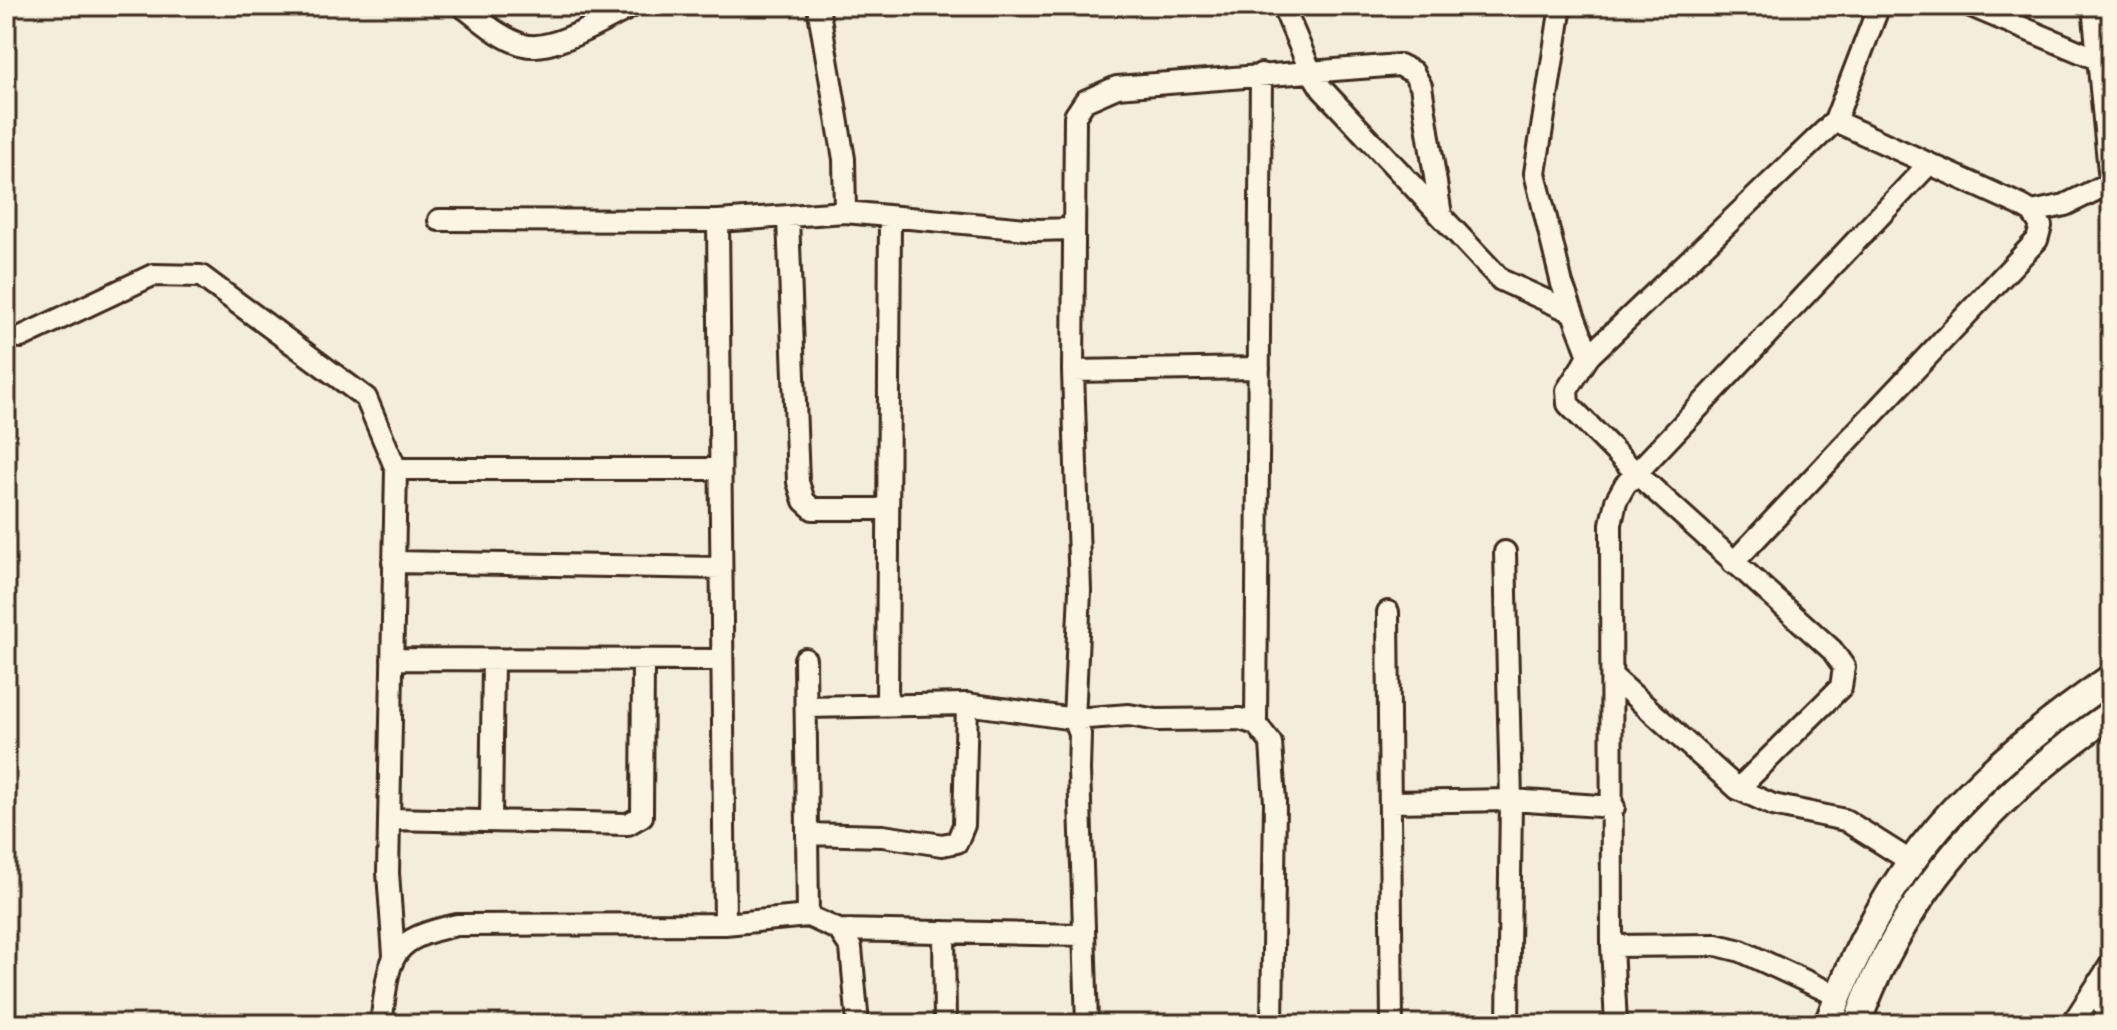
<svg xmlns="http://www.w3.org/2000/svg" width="2117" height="1030" font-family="Delius,sans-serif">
<rect width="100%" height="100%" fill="#f4eddd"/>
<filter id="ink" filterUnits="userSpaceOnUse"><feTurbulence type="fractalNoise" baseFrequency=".0125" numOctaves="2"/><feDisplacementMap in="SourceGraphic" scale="16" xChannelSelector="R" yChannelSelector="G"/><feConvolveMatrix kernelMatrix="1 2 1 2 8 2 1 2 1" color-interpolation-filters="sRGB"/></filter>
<g filter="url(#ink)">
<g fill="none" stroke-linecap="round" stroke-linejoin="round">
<!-- minor casing -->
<g stroke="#3b2a1e" stroke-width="26">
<path id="minor" d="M462,6C481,20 501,39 524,45C552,53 608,18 633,6
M818,6L844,159L845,212L1037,230L1072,229
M1283,6L1310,70L1322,89L1501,280L1572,312
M1561,6L1535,173L1562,284L1589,356
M1971,6L2111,65
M2093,6L2111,192
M2032,212L2065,205L2108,184
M788,218L798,482L804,501L813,509H888
M439,220L718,221L845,212
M718,221L725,924
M21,337L153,275L201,276L366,398L396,469L388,873L394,955
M1073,371L1259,368
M396,469H719
M393,562L721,568
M1733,563L2037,240L2041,226L2032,212L2020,205L1835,121
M1388,612L1392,1024
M392,659L722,660
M805,659L808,916L839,930L851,948L858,1024
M1613,677L1738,789L1773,805L1845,820L1910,861
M887,706L890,218
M806,707L967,704L1074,719L1129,715L1157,720L1240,719L1256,724L1271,743L1275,802L1272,1024
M1256,724L1261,74
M1738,789L1841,687L1844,667L1832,650L1638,475L1568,404L1567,390L1589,356L1835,121L1879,6
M1391,802L1511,800L1505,552
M389,819L628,824L642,816L643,662
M491,821L493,660
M808,834L883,836L942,845L957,842L964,825L967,704
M839,930L1084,935
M944,932L945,1024
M1612,946L1717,945L1741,951L1838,996
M2098,983L2108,1024
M381,1024C390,958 385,940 457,925L725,924L808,916
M1087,1024L1079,770L1080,734L1074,719L1080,591L1073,371L1075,116L1085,101L1117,87L1399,65L1413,72L1421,86L1441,215
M1508,1024L1511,800L1614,807
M1616,1024L1612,946L1611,524L1616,501L1625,485L1928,165
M2072,1024L2111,964"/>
</g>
<!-- major casing -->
<g stroke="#3b2a1e" stroke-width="32">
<path id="major" d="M1828,1024C1885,862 1973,774 2111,678
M1857,1024C1902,893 1999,791 2111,714"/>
</g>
<!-- minor -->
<use href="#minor" stroke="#fcf5e5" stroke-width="20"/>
<!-- major -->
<use href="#major" stroke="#fcf5e5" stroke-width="26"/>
</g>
</g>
<!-- margin -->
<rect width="2117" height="1030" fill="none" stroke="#fcf5e5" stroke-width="32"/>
<rect x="16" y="16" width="2085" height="998" fill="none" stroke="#3b2a1e" stroke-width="3" filter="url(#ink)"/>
</svg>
